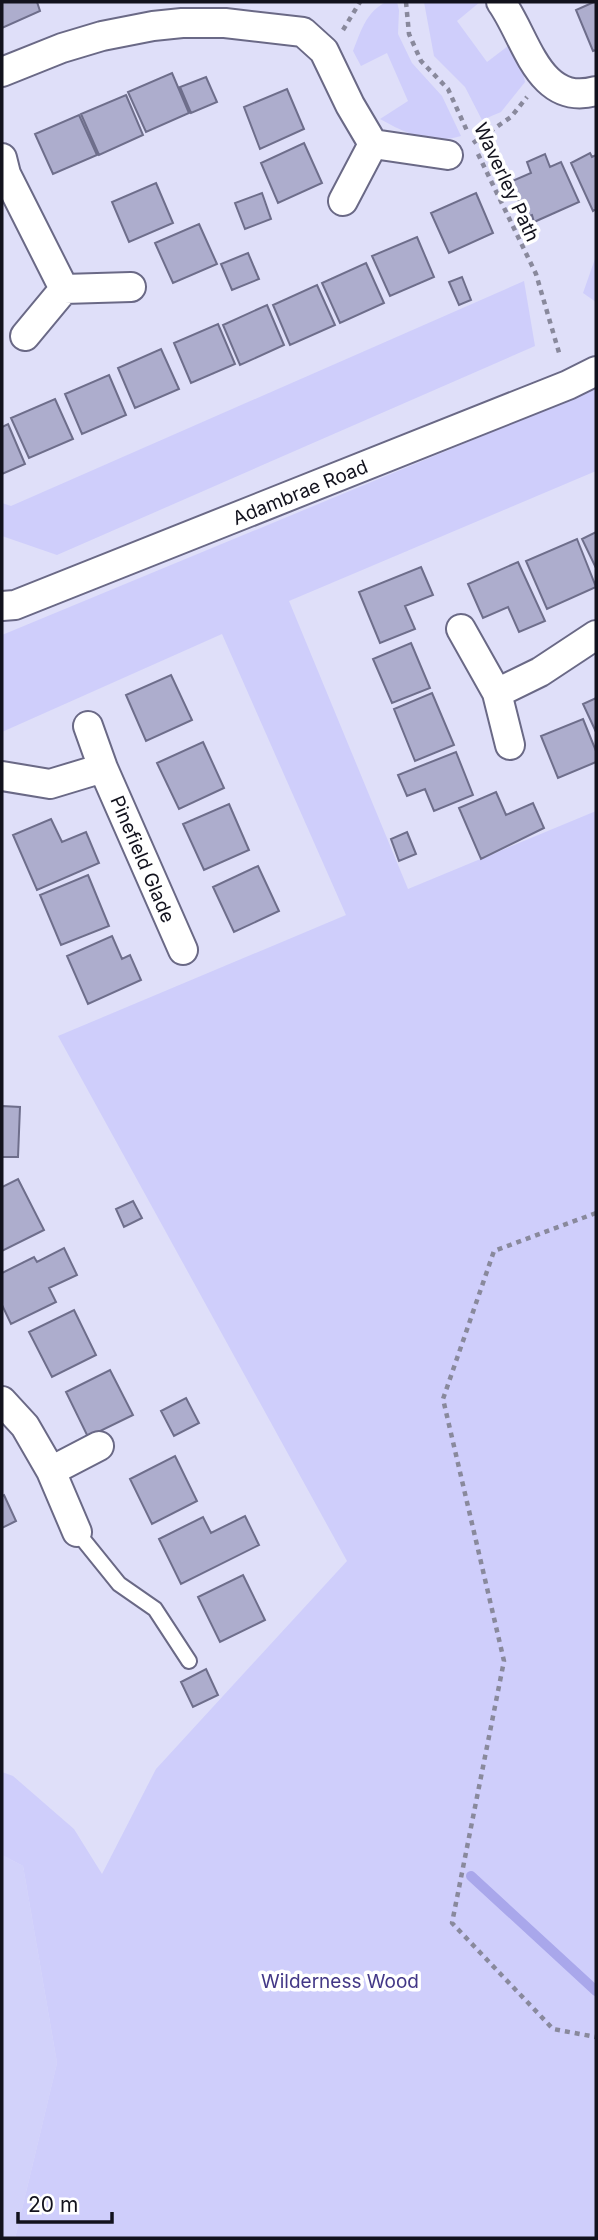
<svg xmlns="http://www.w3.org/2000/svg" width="598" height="2240" font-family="Inter,sans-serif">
<rect width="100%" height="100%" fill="#dfdff9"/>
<!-- built -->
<path fill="#d2d2fa" d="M2,1855L23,1866L57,2063L15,2238H2Z"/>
<!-- green -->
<path fill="#cfcefb" d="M386,2H397L399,10L398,34L412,63L442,96L461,136C430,145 407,134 380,119L408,101L387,53L361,66L353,51C361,31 366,12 386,2Z
M424,2H480L457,21L487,62L516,40L525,82L501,112L482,120L465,87L434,56Z
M596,256V302L583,293Z
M524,281L535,346L57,555L2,536V503L11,506Z
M596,389V471L289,601L408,889L596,811V2238H15L57,2063L23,1866L2,1855V1772L13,1776L74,1829L102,1874L156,1769L347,1561L58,1036L346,915L222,634L2,732V635Z"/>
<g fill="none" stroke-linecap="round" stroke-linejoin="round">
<!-- stream -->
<path stroke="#a9a7eb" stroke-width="10" d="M471,1876L596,1991"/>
</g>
<!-- building -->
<path fill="#adadcd" stroke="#6e6e8b" stroke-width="2" d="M2,2H37L40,11L2,28Z
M594,2H596V50L593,51L576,10Z
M172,73L189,113L146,132L128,92Z
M206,77L217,102L191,113L180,87Z
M287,89L304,129L260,149L244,107Z
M126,95L143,135L99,155L81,114Z
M79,115L97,155L53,174L35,134Z
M304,143L322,183L278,203L261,163Z
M590,153L592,157L596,155V209L593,211L571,163Z
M545,154L550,167L561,162L579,202L534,222L532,215L526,217L510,182L531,173L527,162Z
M156,183L173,223L129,242L112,202Z
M262,193L271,219L245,229L235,203Z
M476,193L493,233L449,253L431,213Z
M199,224L217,264L173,283L155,243Z
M417,237L434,277L390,296L372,256Z
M248,253L259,279L232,290L221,264Z
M366,263L384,303L340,323L322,283Z
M462,277L471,300L459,305L449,282Z
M317,285L335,325L290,345L273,305Z
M267,305L284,345L240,365L223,325Z
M218,324L235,364L191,383L174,343Z
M161,349L179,389L135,408L118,368Z
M109,375L126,415L82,434L65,394Z
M55,399L73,439L29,458L11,418Z
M8,424L25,464L2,474V427Z
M596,532V568L582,539Z
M577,539L596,587L547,609L526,561Z
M518,562L545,621L519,632L508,607L483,618L468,584Z
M421,567L433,595L405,606L415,629L380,643L359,592Z
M411,643L430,688L392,703L373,659Z
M171,675L192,720L146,741L126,695Z
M432,693L454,745L415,761L394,709Z
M596,698V732L583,704Z
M583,719L596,751V762L558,778L541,736Z
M203,742L224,788L179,809L157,763Z
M456,752L473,795L434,811L425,789L407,796L398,775Z
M496,792L506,815L533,803L544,828L481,859L459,808Z
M229,804L249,850L204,870L183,824Z
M51,819L62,842L86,832L99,863L37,890L13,835Z
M407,832L416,854L399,861L391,839Z
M258,866L279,911L234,932L213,887Z
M88,875L109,926L61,945L40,895Z
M112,936L122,959L130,955L141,980L88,1004L67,956Z
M2,1106L20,1107L18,1157H2Z
M18,1179L44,1230L2,1251V1187Z
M133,1201L142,1218L124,1227L116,1209Z
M64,1248L77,1275L49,1288L56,1302L11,1324L2,1305V1273L34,1257L37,1262Z
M74,1310L96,1355L52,1377L29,1332Z
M110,1370L133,1415L88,1437L66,1392Z
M186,1398L199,1423L174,1436L161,1411Z
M175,1456L197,1501L152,1524L130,1479Z
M4,1495L16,1521L2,1528V1496Z
M245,1516L259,1545L181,1584L159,1539L203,1517L211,1533Z
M243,1575L265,1620L220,1642L198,1597Z
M206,1669L218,1695L193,1707L181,1682Z"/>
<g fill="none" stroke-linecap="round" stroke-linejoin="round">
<!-- service casing -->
<g stroke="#6a6986" stroke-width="18">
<path id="service" d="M77,1532L119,1584L155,1609L189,1661"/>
</g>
<!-- minor casing -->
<g stroke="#6a6986" stroke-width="32">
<path id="minor" d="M501,2C527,38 538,107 596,91
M2,72L62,48L102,36L153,26L182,23H225L303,32L324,51L350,105L373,144L343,201
M373,144L448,155
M2,158L6,174L64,289L131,287
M25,336L64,289
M2,606L15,605L568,385L596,371
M461,629L497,693L540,672L596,635
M497,693L510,745
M103,768L183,950
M2,776L50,784L103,768L88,726
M2,1401L25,1426L51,1471L99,1446
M51,1471L77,1532"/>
</g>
<!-- path -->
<path stroke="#89899c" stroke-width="4.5" stroke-dasharray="5 5" stroke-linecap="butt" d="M406,2L409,34L421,61L448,89L468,133
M343,30L360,2
M473,143L511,117L527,97
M478,154L536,274L560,356
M596,1213L494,1251L443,1399L504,1661L452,1923L553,2029L596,2037"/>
<!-- service -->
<use href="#service" stroke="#fff" stroke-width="14"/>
<!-- minor -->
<use href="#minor" stroke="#fff" stroke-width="28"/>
</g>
<g text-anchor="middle" stroke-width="7" stroke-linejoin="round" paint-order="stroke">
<!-- street labels -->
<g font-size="19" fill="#12121d" stroke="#fff">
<text transform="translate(507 182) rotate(65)" y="7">Waverley Path</text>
<text transform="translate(300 492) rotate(-22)" y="7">Adambrae Road</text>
<text transform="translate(143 859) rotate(67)" y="7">Pinefield Glade</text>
</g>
<!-- park labels -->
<g font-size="19" fill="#433887" stroke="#fff">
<text x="340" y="1988">Wilderness Wood</text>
</g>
</g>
<!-- border -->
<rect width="598" height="2240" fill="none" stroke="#12121d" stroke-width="7"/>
<!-- scale -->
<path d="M18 2212v10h94v-10" fill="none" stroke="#12121d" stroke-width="3.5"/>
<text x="28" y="2212" font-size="21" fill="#12121d" stroke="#ffffff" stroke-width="5" paint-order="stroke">20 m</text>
</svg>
